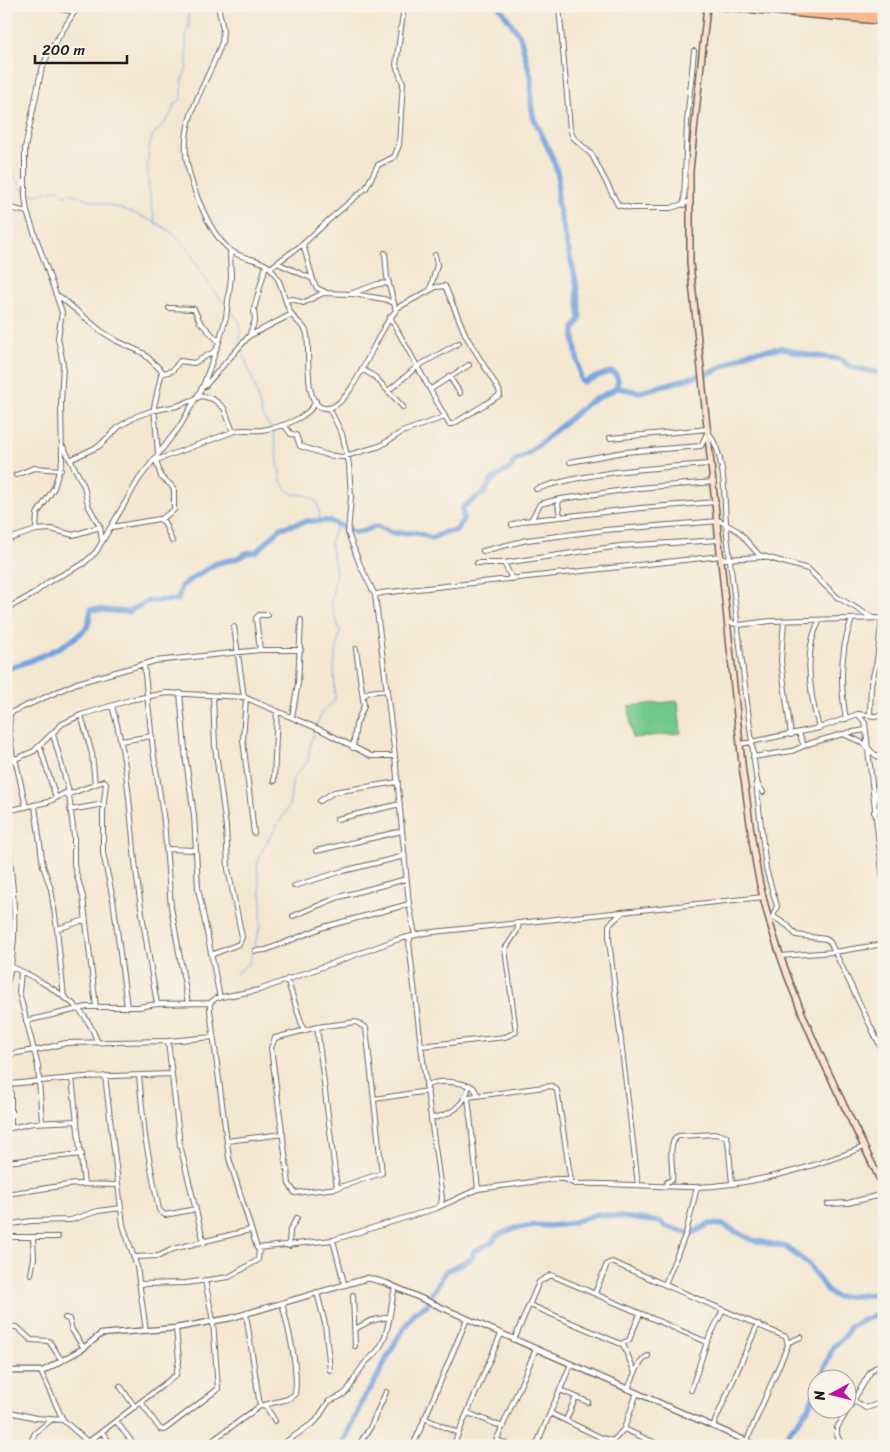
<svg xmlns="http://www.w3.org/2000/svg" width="890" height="1452" font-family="Sriracha,sans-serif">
<rect width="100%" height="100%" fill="#f7f3e8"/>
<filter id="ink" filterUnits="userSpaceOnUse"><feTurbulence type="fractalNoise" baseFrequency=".02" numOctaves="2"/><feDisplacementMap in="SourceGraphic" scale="10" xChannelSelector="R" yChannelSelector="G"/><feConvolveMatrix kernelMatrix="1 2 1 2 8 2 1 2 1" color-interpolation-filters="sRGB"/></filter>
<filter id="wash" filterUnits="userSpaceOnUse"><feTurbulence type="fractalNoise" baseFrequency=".0096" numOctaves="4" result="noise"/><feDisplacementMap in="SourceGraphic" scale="20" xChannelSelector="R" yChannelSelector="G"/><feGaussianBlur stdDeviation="1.12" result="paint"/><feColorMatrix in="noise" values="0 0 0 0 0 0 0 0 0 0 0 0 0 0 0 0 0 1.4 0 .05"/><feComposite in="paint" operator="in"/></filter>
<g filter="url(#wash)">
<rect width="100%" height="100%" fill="#f4e7d1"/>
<!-- green -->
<path fill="#71c78c" stroke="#467254" d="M678,701L681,733L632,738L629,706Z"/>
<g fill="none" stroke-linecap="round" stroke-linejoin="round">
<!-- stream -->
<path stroke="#74a3dd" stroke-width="1" d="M6,161L23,191
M26,193L37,195L58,189L64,195C74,191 87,200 97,202C125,209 170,223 187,248C200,267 208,289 226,304
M156,225C150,197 142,163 153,135C155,131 158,131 161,127C168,120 172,113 174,104L180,101L182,96V81L187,67L186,36L189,28L188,13L193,6
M229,307L240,323V345
M241,348L254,383L262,416L273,430L281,481L286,489L292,494L305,495L314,499L318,504L320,521
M316,726L323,711L335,700L334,666L340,631L331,604L336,572L330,543L337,524
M236,974L249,963L260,927L262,902L257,866L261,852L289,806L293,778L308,761L310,745L315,729"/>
<!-- river -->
<path stroke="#74a3dd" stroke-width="5.5" d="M499,6L520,36L531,78V102L533,116L553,159L558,175L557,202L576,282L580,319L574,329V340L581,380L583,382L609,372L615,373L618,380L617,388
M6,669C29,662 71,646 87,627C90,623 89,615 91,609L128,612L148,601L178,600L181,586L215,564L241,557L246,553L256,552L281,528L307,521H330L356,533L377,526L392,533H417L432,538L445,532L456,531L463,520V507L485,492L492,480L512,467L513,462L529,453L588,403L617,388L640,392L715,371L750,352L782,348L807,355L840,359L851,367L884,374
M428,1300L446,1271L471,1259L474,1251L491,1243L496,1236L512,1229L534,1225L550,1226L567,1224L597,1214L661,1222L665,1226L690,1234L710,1224L723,1225L752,1240L786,1247L808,1264L828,1292L836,1297L884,1294
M820,1380L833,1347L846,1335L850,1326L884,1311
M342,1446L365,1395L372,1387L397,1339L415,1312L427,1305
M784,1446L790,1431L807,1410L818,1387"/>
</g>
</g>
<g filter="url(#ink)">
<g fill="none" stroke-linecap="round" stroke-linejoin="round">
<!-- minor casing -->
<g stroke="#68635b" stroke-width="6">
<path id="minor" d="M46,6L75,12
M218,6L223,29L222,42C208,83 179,117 187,163C192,189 211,238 233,252C245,260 261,258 271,269C283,282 283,299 291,314C295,320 303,325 306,331C312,344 300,412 328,408C354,405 376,330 396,311L387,277L385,253
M559,6L570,129L573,137L592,155L618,205L632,208H671L689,202
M684,205L687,122L694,51
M6,207L27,212
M303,244L314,283L317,288L325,292
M277,263L313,279
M270,268L303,244L330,219L366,188L378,165L394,157L399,145L403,83L396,65L404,6
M430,290L437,265L435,255
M353,294L384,299L394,303
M59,296L101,331L117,341L143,353L162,371L154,407L158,453
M286,300L293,299L303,303L323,293L350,294L378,284L389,283
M169,308L194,309L200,322L219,342
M390,317L449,424H453L500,395L499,390L466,336L445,286L436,287L397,308
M250,334L255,320L254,309L266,265
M362,369L375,377L403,407
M163,373L172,371L180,361L194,363L215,351
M449,376L460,393
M205,386L249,336L292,314
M431,389L469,365
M388,391L418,366L459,343
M329,408L342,434L349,464L351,497L348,533L360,565L375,595
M284,425L291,434L296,435L300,446L327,455L342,457L380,446L402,432L444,417
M708,431C728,461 723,500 727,534C736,615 746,695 756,776L758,785L763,792
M610,438L708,429
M64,448L84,486L88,505L100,527L102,541
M70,460L99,446L120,426L137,416L151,411L177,406L202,396L213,399L224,408L233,432
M156,460L161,477L171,485L174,490V510L161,519
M154,461L235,431C244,429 253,431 262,430C281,427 308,419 316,401
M570,462L624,452L701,446L707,433
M16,475L34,468L61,470
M536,489C592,471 653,468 711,464
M560,517L558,503L561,499L638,488L714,482
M531,520L540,504L560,499
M512,525L523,521L641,508L716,502
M112,527L159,519L164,522L172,541
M36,530L37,514L54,488L62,461L61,404L63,364L58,338L62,312L27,212L25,196V148L41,72L48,54L78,6
M6,540L36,530L51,529L73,535L100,527
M483,551L527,540L605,530L720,521L738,531L759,555L808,569L837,597L873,618
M722,559L762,557
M477,563H504L620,546L720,540
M504,563L512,579
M6,609L32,595L50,581L83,564L96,552L139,479L180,426L203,386L219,342L226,317L231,277L230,251
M784,621L781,661L791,735
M728,622L739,625L771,621L884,618
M234,627L244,697
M260,650L256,618L259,615H268
M144,665L153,750L164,821L171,907L188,1003
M180,693L186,761L194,815L198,888L220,998
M363,696L369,692L388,690
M246,698L243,740L254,833
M112,706C127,756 130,809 135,861C140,909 149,957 157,1004
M858,714L865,723L884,887
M81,715L92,754L95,784
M870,715L871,684L877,661L882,618
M292,717L298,683L301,620
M846,719C840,686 840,650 852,619
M819,728C810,695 802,651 820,620
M799,733L804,746
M846,733L866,730
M53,734L68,788L74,836V865L83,897L96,1007
M121,741L152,736
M741,744L819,728L858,714L884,717
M40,747L56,798
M353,748L356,725L364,706L356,649
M877,756L884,761
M753,757L792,751L811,743L843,734L863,743L875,755H884
M15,758L26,807
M13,759L9,729L10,713L77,683L155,661L260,650H301
M6,763L34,751L62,724L81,715L130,700L166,693L244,697L321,730L371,756H395
M274,781L277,711
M756,783L766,869L777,906L770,924
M67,795L104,781L106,783L103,811V853L113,899L127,1007
M320,801L334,792L398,782
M875,802L880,776L884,767
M35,806L43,866L51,889L57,929L64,998
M70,810L104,804
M6,811L48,802L67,792
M874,812L884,805
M337,819L400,804
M6,821C11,877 22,931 6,988
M166,849L196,850
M316,851L402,831
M294,886L343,871L405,856
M623,912L609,925V940L638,1185
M293,916L339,897L406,879
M774,917L788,926L796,935L826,939L830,942L884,1054
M57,929L85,920
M415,935L409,904L395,756L375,595L381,593L721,556
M255,951L266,950L324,927L409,904
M211,955L239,944L242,937L228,869L226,827L215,746L213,696
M780,956L834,952L884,944
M6,965C27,972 65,994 79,1010C89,1020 93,1031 98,1043
M21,972L19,992L38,1066L42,1122
M287,979L304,1031
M210,1003V1010L229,1158L257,1248L333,1240L437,1208L441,1204L442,1198L421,1046L409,943L411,936
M26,1021L87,1007H139L157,1004L210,1003L216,998L259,990L396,940L424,933L763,897
M356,1022L366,1028L382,1173L337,1188L295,1193L289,1184L271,1048L275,1038L317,1027Z
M317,1027L337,1188
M168,1041L180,1145L204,1243
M421,1046L505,1037L516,1032L505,949L517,931L519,923
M34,1051L66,1043L168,1041L213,1037
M6,1055L34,1050
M6,1065L11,1094V1128
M105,1076L123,1225L137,1267L146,1331
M139,1076L145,1137L159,1210L165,1215L196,1209
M72,1078L84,1184
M10,1084L83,1077L172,1074
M426,1086C439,1079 460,1082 473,1087L478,1095
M374,1099L428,1091
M431,1118C450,1116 466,1105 469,1085
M6,1129L33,1123L77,1121
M227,1141L283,1134
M6,1162L82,1154
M666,1186L667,1182L672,1180C674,1166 666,1145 678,1136L718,1134L727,1137L728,1141L732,1183
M478,1189L468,1097L552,1086L557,1090L571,1182
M6,1194L75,1184L118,1185
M828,1204L848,1203L884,1194
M439,1207L478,1189L555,1179H565L575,1184C616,1182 657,1188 697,1187C755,1185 811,1168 864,1147
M6,1225L31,1221L71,1220L98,1211L121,1208
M6,1237H58
M333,1240L344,1283
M289,1246L290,1230L297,1218
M134,1257L159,1256L173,1249L250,1230
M31,1274L34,1258L33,1238
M140,1284L186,1283L229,1277L258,1260L259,1249
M665,1284L686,1233L697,1187
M317,1292L325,1324L330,1370
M595,1293L607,1264L612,1262L786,1337L788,1345L747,1440
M353,1295L355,1346
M530,1305L621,1344L629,1340L640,1314
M246,1314L260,1406L288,1399L295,1394C299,1368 288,1328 282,1303
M65,1318L69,1319L72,1330L84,1348
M6,1327H17L31,1340L49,1341L62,1361
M355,1329L370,1321L388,1317
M514,1340L539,1282L551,1275L707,1342L723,1310
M789,1342L801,1337
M623,1344L635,1373
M41,1372L63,1420L88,1442
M120,1386L135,1407
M628,1389C633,1378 638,1361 648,1356
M560,1390L588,1402
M691,1390L707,1342
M854,1401L866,1408L884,1402
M141,1402L160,1429L164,1430L218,1389L213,1321L205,1280
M265,1405L275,1421
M6,1411L36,1418L63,1420
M468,1413L503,1427
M550,1413L602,1438L613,1441L624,1429L637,1393
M424,1418L458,1433
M566,1420L576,1397
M116,1421L135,1446
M713,1426L758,1324
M624,1429L662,1446
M102,1432L112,1446
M497,1440L511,1446
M29,1446L35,1433L50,1421
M83,1446L176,1375L179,1361L176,1328
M205,1446L260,1406
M280,1446L316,1421L329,1401C353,1393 348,1386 362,1367C366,1360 373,1357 378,1350C390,1333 390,1307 395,1287
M358,1446L370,1428L386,1392
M413,1446L467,1319
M453,1446L501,1334
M494,1446L536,1349
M536,1446L571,1364
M599,1446L602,1438
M642,1446L645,1439
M842,1446L837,1435V1428L871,1371L884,1361"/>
</g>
<!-- tertiary casing -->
<g stroke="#68635b" stroke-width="7">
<path id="tertiary" d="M6,1371H43L84,1348L101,1334L176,1328L231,1318L368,1278L386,1283L758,1446
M879,1446L884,1443"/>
</g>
<!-- secondary casing -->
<g stroke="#68635b" stroke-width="8">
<path id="secondary" d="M707,6L690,171V263L743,773C750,815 752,857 763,897C788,999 839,1094 884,1188"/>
</g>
<!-- trunk casing -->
<g stroke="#68635b" stroke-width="9">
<path id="trunk" d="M717,6L884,21
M778,6L884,15"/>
</g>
<!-- minor -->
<use href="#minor" stroke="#fff" stroke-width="4"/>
<!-- tertiary -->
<use href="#tertiary" stroke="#fff" stroke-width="4.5"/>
<!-- secondary -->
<use href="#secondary" stroke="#fee3d2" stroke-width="5"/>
<!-- trunk -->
<use href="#trunk" stroke="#fcba8e" stroke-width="6"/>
</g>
</g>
<!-- margin -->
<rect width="890" height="1452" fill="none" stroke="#f7f3e8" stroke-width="25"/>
<!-- north arrow -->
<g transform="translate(832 1394) rotate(263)"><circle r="24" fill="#f7f3e8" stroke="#9f9d96"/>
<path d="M0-4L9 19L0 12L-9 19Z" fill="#b5179e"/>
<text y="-8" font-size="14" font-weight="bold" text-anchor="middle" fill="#1c1c1c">N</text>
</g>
<!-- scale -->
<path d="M35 55v8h92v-8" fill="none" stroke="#1c1c1c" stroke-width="2.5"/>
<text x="42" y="55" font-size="15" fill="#1c1c1c" stroke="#f7f3e8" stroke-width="4" paint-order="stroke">200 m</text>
</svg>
